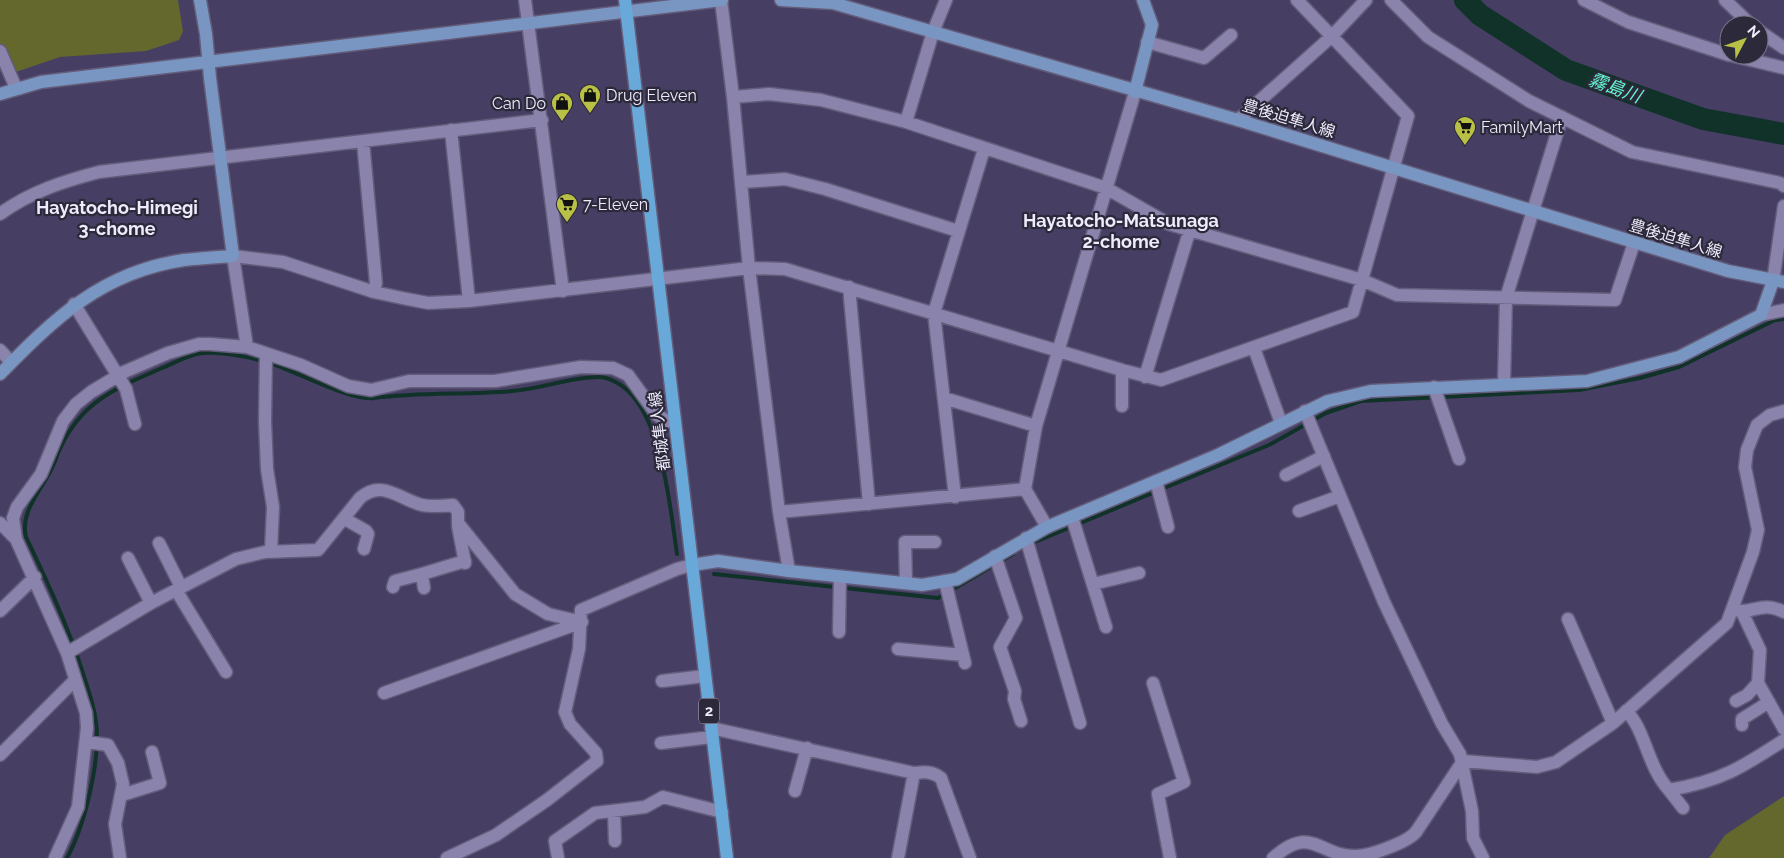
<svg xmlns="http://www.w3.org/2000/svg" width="1784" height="858" font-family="Raleway,'Noto Sans JP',sans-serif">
<rect width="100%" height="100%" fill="#463f63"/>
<!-- green -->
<path fill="#64682d" d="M0,0H178L183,31L179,40L146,51L60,57L13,73L0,45Z
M1784,796V858H1709L1725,835Z"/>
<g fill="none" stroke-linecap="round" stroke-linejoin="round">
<!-- stream -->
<path stroke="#103229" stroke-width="4" d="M1162,489L1269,445L1326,413L1361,401L1579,390L1640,378L1679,367L1775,320L1784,319
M1030,544L1155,492
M714,574L938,598L1013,554
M67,858C85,825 101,759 96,722C94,704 87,687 82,670C67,624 47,581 26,537C19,509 46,486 55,461C75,405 111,390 162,368C175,363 189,354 203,353C225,351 253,358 273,364C299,373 351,401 374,398C420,392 466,395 512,391C541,389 570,377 599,377C608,377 621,384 627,390C663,423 670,507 677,554"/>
<!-- river -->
<path stroke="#103229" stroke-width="22" d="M1465,0L1480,15L1566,70L1703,119L1784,134"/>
<!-- street casing -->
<g stroke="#635c7a" stroke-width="15">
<path id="street" d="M525,0L563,291
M721,0L733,97
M1391,0L1428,37L1529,101L1632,152L1780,183L1784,186
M1584,0L1628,22L1729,55
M1725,0L1751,25
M1759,31L1784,48
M1147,42L1204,58L1231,35
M0,51L16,88
M1730,55L1784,68
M1238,120L1331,37L1366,0
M906,122L933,32L946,0
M451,130L469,301
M363,141L376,283L374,292
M743,182L785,179L825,189L958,231
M0,214C30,192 64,181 99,172L542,120
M1773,281L1784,206
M849,287L869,504
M74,304L126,389L135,424
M1761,315L1784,310
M247,347L233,256L283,262L374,292L402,298L428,303L469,301L749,268L785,269L1122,370L1161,380L1353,312L1408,116L1297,0
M1254,348L1281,423
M0,350L11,362
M266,354L265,421L267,469L273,507L271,551
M1122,370V406
M1145,377L1190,229
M1504,383L1506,298L1562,117
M1434,387L1459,459
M944,398L1036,426
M1305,411L1384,602L1442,724L1460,754L1472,811L1473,838L1483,858
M1286,475L1324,456
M1156,481L1168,527
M955,497L934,313L984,149
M1299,511L1340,496
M779,512L1025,489
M1072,517L1106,627
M345,519L366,531L368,534L364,549
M0,523L16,539
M458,526L465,563
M1047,527L1025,489L1036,426L1135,92
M1026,538L1080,723
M159,543L181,587
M995,556L1016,618L1000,647L1015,691L1014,699L1021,721
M128,558L151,603
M789,571L779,512L749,268L733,97L769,94L821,100L906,122L1106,188L1169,224L1362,280L1397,295L1615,300L1634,243
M945,581L965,663
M906,583L905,542H935
M1093,584L1139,573
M393,587L395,581L422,574
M424,588L422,574L465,561
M176,590L226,672
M1734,610C1753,615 1761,600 1784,612
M0,611L35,577
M1568,619L1613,723
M839,632L840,577
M898,649L963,655
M67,653L151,603L236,559L265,552L318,550L360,498C382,479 399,499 422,505C432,507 443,506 453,505L458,512V523L515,594L548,614L582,622
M662,681L705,676
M1153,683L1184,782L1158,794L1170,858
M1758,683L1784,729
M384,693L582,622
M1736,701L1747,695L1758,683L1760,650L1742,612
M1626,711C1645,728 1647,766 1669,790C1721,781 1741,768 1784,740
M1742,725V719L1769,702
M711,728L914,773C924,772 932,771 941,778L970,858
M87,742L108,745L118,763L123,784L115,824L120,858
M661,743L712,737
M0,755L75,680
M1463,761L1537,767L1556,762L1613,723L1727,623L1753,552L1758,530L1745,467L1747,450L1757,425L1770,415L1784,411
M1669,790L1683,808
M795,791L807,748
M122,795L160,783L152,752
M614,811L615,841
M55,858L78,807L87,728L86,713L67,653L16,539L13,518L17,507L41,474L63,421L76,404L91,392L124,372L168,353L199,344H210L247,347L301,365L348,386L371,390L409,381H495L581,367L613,368L628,375L657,415L667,421L675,422
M447,858L496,835L547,800L597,761L596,753L570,724L565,712L579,649L581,610L677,569L692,565
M558,858L555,841L595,813L645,807L663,797L722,812
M898,858L914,773
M1273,858C1312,823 1319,857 1356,856C1370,856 1408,842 1416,832L1463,761"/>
</g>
<!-- secondary casing -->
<g stroke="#635c7a" stroke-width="15">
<path id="secondary" d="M781,0L833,3L1238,120L1728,271L1784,282
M1135,92L1152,25L1143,0
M0,94L41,82L722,0
M0,374C55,318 102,272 184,260C200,258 217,257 233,256L210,78L206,34L200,0
M692,565L718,561L789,571L922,585L957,579L1047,527L1218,455L1328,401L1371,391L1587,381L1679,357L1761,315L1773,281"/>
</g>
<!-- primary casing -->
<g stroke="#635c7a" stroke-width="15">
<path id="primary" d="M625,0L727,858"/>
</g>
<!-- street -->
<use href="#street" stroke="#8a83ac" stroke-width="12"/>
<!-- secondary -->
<use href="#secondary" stroke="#7996c2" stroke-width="12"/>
<!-- primary -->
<use href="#primary" stroke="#68a9d9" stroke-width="12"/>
</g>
<!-- icons -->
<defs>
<g id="shop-pin" transform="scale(1.125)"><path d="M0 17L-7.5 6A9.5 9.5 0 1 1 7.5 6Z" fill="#b9c046" stroke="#2c293a"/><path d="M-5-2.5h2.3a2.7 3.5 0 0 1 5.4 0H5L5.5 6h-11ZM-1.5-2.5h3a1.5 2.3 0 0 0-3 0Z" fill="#111"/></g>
<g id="supermarket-pin" transform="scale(1.125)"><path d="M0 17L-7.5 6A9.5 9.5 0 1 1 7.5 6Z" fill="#b9c046" stroke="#2c293a"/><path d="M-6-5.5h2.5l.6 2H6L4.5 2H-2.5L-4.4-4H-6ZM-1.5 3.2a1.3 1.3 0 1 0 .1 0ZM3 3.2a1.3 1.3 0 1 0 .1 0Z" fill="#111"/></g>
</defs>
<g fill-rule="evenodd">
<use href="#shop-pin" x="590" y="95"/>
<use href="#shop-pin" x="562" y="103"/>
<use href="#supermarket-pin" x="1465" y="127"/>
<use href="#supermarket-pin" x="567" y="204"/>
</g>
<g text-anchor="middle" stroke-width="4.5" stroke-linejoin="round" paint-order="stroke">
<!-- shield labels -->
<rect fill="#2c293a" stroke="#b4b1c2" stroke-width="1" x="699" y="698.5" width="20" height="25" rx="4"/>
<g font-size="15" font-weight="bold" fill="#eeebfd">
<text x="709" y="716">2</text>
</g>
<!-- poi labels -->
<g font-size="16" fill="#eeebfd" stroke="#2c293a" text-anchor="start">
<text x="606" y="101">Drug Eleven</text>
<text x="546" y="109" text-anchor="end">Can Do</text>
<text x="1481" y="133">FamilyMart</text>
<text x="583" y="210">7-Eleven</text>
</g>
<!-- street labels -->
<g font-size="16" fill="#eeebfd" stroke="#2c293a">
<text transform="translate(1289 118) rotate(17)" y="6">豊後迫隼人線</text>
<text transform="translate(1676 238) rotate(17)" y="6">豊後迫隼人線</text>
<text transform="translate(659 431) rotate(-97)" y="6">都城隼人線</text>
</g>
<!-- water labels -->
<g font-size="18" font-style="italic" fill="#64f7d0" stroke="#2c293a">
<text transform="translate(1615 88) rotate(20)" y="6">霧島川</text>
</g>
<!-- neighbourhood labels -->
<g font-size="18" font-weight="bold" fill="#eeebfd" stroke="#2c293a">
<text x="117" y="214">Hayatocho-Himegi<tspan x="117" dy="21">3-chome</tspan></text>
<text x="1121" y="227">Hayatocho-Matsunaga<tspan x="1121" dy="21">2-chome</tspan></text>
</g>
</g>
<!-- north arrow -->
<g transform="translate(1744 40) rotate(49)"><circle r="24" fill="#2c293a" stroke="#7a7788"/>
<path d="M0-4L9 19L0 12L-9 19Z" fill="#b9c046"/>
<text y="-8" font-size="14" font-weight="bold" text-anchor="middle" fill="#eeebfd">N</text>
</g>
</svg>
